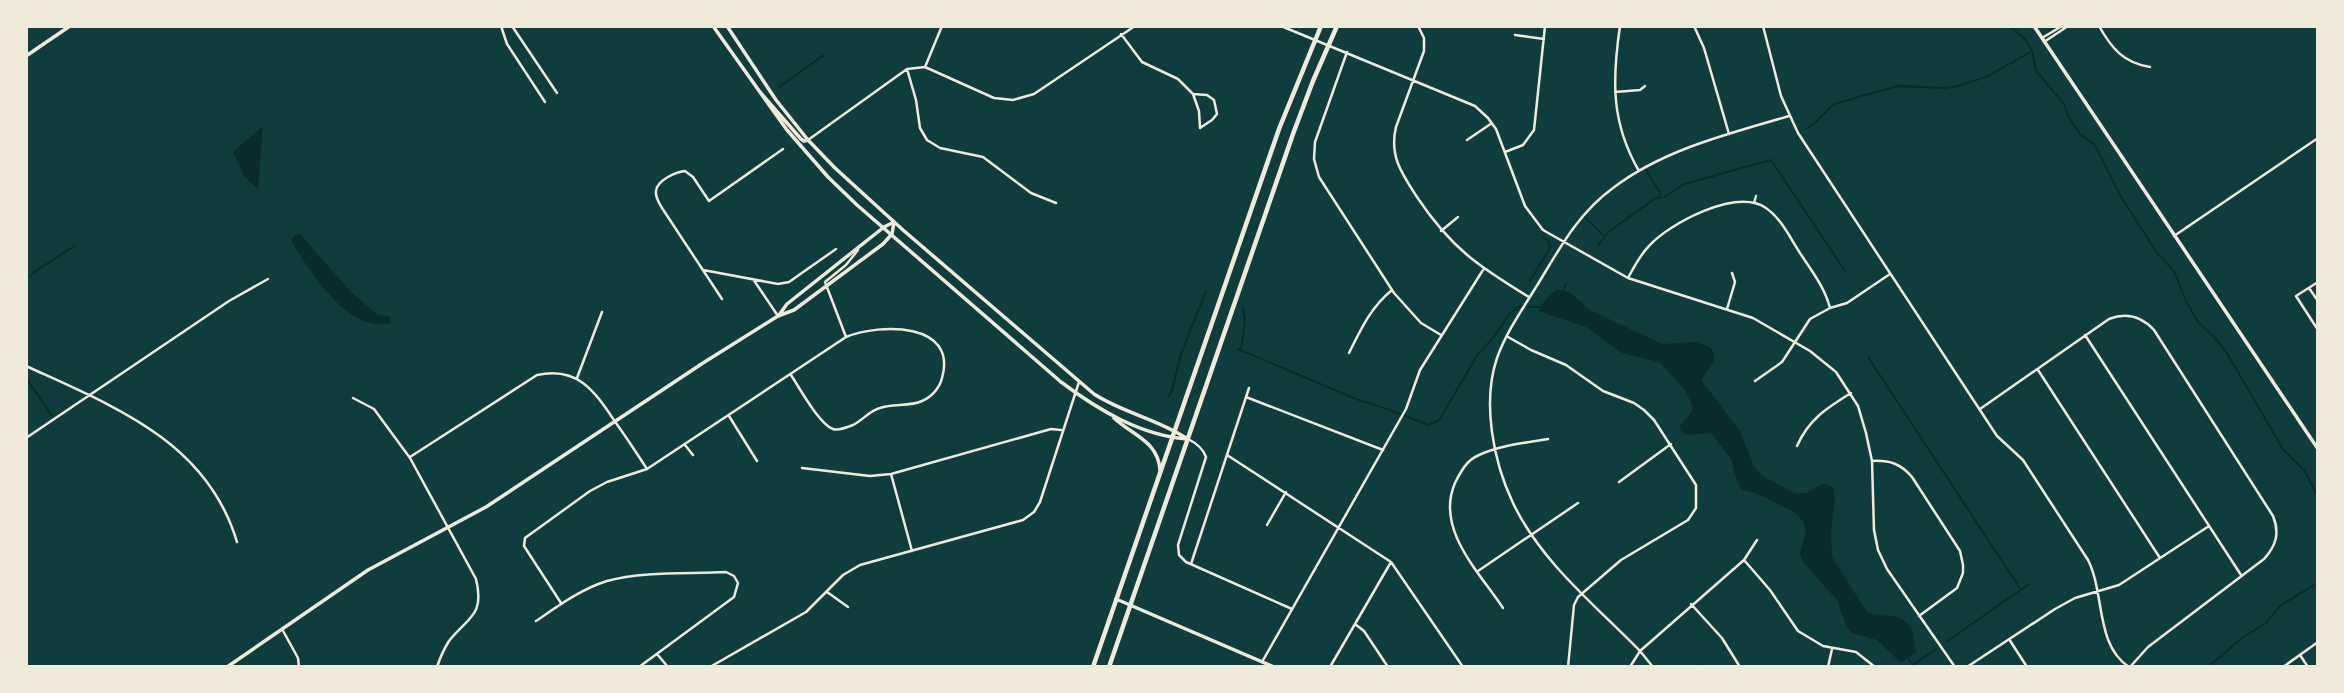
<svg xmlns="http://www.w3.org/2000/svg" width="2344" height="693" font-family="Overpass,sans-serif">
<rect width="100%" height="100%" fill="#0f3d3e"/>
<!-- water -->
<path fill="#0a2a2b" d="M263,126L258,189L244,176L233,152Z
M296,234H300L353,294L378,315L389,316L391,323C349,335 310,271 291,241Z
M1557,289L1569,292L1590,310L1662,344L1695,342L1710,347L1714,353V361L1701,380L1740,431L1754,466L1763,476L1796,494L1806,493L1824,483L1833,487L1835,497L1831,531L1832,557L1867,612C1884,620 1901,609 1912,630C1915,638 1913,645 1917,652L1901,663L1877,640L1852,633L1847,628L1837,600L1802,561L1800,553L1806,531L1803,521L1795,513L1767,498L1755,493L1743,490L1738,485L1731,459L1711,433L1687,435L1681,431L1680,425L1692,412L1693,407L1685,390L1659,362L1622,353L1586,327L1539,311L1544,301Z"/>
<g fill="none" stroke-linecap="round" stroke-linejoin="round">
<!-- stream -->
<path stroke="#0a2a2b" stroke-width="2" d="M2010,26L2025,39L2032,51L2036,71L2064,104L2069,117L2080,134L2095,145L2120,195L2157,253L2174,271L2186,301L2198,322L2214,337L2227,353L2282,448L2304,470L2318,497
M779,87L824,55
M1806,129L1815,123L1834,104L1898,86L1945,88L1959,86L1988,76L2032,51
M1656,198L1664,197L1684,184L1771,160L1845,271
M1585,217L1604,236
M1598,246L1607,233L1661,194L1646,170
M73,247L74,246
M33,273L71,248
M26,278L31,275
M1530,281L1550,248L1549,241L1543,237
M1564,289L1566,284
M1530,307H1541
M1238,349L1356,399L1387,409L1429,425L1439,420L1478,354L1494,337L1510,313L1521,306
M1241,351L1245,320L1243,308
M1868,357L2021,590
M28,381L52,416
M1168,397L1172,391L1181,354L1206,291
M1946,642L2029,584
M1908,658L1914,667
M1699,664L1701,667
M1913,665L1936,649
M2208,667L2242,638L2266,623L2281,605L2318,583"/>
<!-- minor -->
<path stroke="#f1e9da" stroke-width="2.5" d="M501,26L507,44L545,102
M512,26L557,93
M1281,26L1475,106L1488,118L1496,129L1525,206L1543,230L1628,278L1753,318L1810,351L1836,372L1858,406L1866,433L1872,461L1874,530L1878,550L1887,569L1955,667
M1418,26L1424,38V51L1396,127C1389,156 1402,174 1417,197C1451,248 1478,266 1529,297
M1620,26C1612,80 1611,123 1639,171
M1694,26L1704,48L1729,134
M1763,26L1781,96L1798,133L1997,436L2023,460L2088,560C2105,593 2095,645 2129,667
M2099,26C2112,49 2124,63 2150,67
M1121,34L1142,62L1178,79L1193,94L1207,95L1214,100L1217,114L1212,120L1200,128L1199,111L1193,94
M1515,35L1544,39
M2042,38L2062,26
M2044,42L2068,26
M1347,52L1315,142L1314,159L1319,177L1394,293L1421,323L1441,335
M925,67L994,98L1013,100L1034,94L1135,26
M907,69L916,100L920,128L927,140L940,148L983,157L1031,193L1056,203
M1615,92L1640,90L1645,86
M808,140L907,69L925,67L942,26
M1467,140L1492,123
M1505,152L1523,145L1534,130L1545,26
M1754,203L1756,196
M1441,231L1458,217
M2174,236L2318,138
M703,270L778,284L789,282L836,249
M1628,278C1634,267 1640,255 1649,246C1670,223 1736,188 1766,208C1782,219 1791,240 1802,256C1813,273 1825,288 1830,308
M753,279L778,316
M2318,282L2296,296L2318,330
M2309,288L2318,301
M722,299L662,208C659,203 655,197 656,191C657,180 676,172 685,171L693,177L709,201L783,149
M1727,309L1735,282L1732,273
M2085,335L2241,575
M846,337L825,282L846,265L858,250
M1508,337L1531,350L1566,365L1603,391L1634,403L1644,410L1654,420L1696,485V508L1688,520L1621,560L1578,597L1574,605L1568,667
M1349,353C1361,329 1371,307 1392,290
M26,366C113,406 207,441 237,542
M2038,370L2160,558
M577,378L602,312
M1755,381L1782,362L1810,319L1830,308L1847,303L1890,274
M1246,397L1383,450
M353,398L374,409L410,458L476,579C485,616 468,617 449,641C444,649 440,658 437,667
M1980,409L2109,319C2127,312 2142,317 2154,330L2273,516C2280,533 2276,546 2264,559L2148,647L2130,667
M729,416L757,461
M26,438L229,301L268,279
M1188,439C1196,443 1203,448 1206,457L1178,545L1179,555L1186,562L1292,609
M685,445L693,455
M1797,446C1809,419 1827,408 1851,393
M1227,455L1391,562L1463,667
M410,457L537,375C579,366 595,392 616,423C627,438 637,454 647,469
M1872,461C1890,460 1901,464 1912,477L1960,551L1963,565V573L1957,588L1919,616
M802,468L870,476L891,474L1051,429L1061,430
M891,474L912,551
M1619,482L1671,444
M1267,525L1286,492
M1744,560L1770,590L1798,631L1823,646L1856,652L1875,667
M1191,564L1249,388
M1478,571L1578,503
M827,592L848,607
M561,603L524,546L525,538L590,491L607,482L647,469L846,337C880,323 958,322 942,378C940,387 932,397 922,401C909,407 893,403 880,408C869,411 863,420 853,425C848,427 838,431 833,429C819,424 799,387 791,375
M1691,604L1722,638L1740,667
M1503,608C1479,572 1435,529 1455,483C1461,471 1467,460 1479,455C1500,445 1526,443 1548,439
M536,621C558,606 581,589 607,581C642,571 689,574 726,572L734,576L738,583L734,597L639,667
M1355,624L1364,631L1388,667
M282,629L298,658L299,667
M2009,639L2027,667
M657,654L668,667
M2300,655L2308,667
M1262,662L1406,409L1420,370L1483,270
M710,667L806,612L843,575L860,565L1023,520L1034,512L1040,502L1079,382
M1330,667L1391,562
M1630,667L1640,651L1744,560L1757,540
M1653,667L1640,651C1595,605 1541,562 1513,503C1493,461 1482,402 1497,358C1507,330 1526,304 1541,279C1562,244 1580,212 1613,188C1664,149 1729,134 1789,116
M1828,667L1832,649
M1967,667L2055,609L2075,598L2119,585L2209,526
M2283,667L2318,642"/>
<!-- tertiary -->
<path stroke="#f1e9da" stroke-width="3.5" d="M2034,26L2318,449
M26,56L70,26
M779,315L787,304L884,227L894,222
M1116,599L1274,667
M227,667L368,570L486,507L703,363L778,316L794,310L883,244L892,234L894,222"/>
<!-- secondary -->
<path stroke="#f1e9da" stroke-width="3.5" d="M713,26L787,130L828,177L857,205L1061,382C1097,409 1141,436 1188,439
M727,26L776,100L808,140L835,168L903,230L1094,394C1123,413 1158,419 1186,438
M760,92L801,139L804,141L808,140
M1114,418C1132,435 1158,441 1160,470"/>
<!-- trunk -->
<path stroke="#f1e9da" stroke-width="4.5" d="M1093,667L1279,129L1321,26
M1109,667L1293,134L1313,81L1337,26"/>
</g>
<!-- border -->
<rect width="2344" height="693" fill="none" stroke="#f1e9da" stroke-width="56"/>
</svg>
